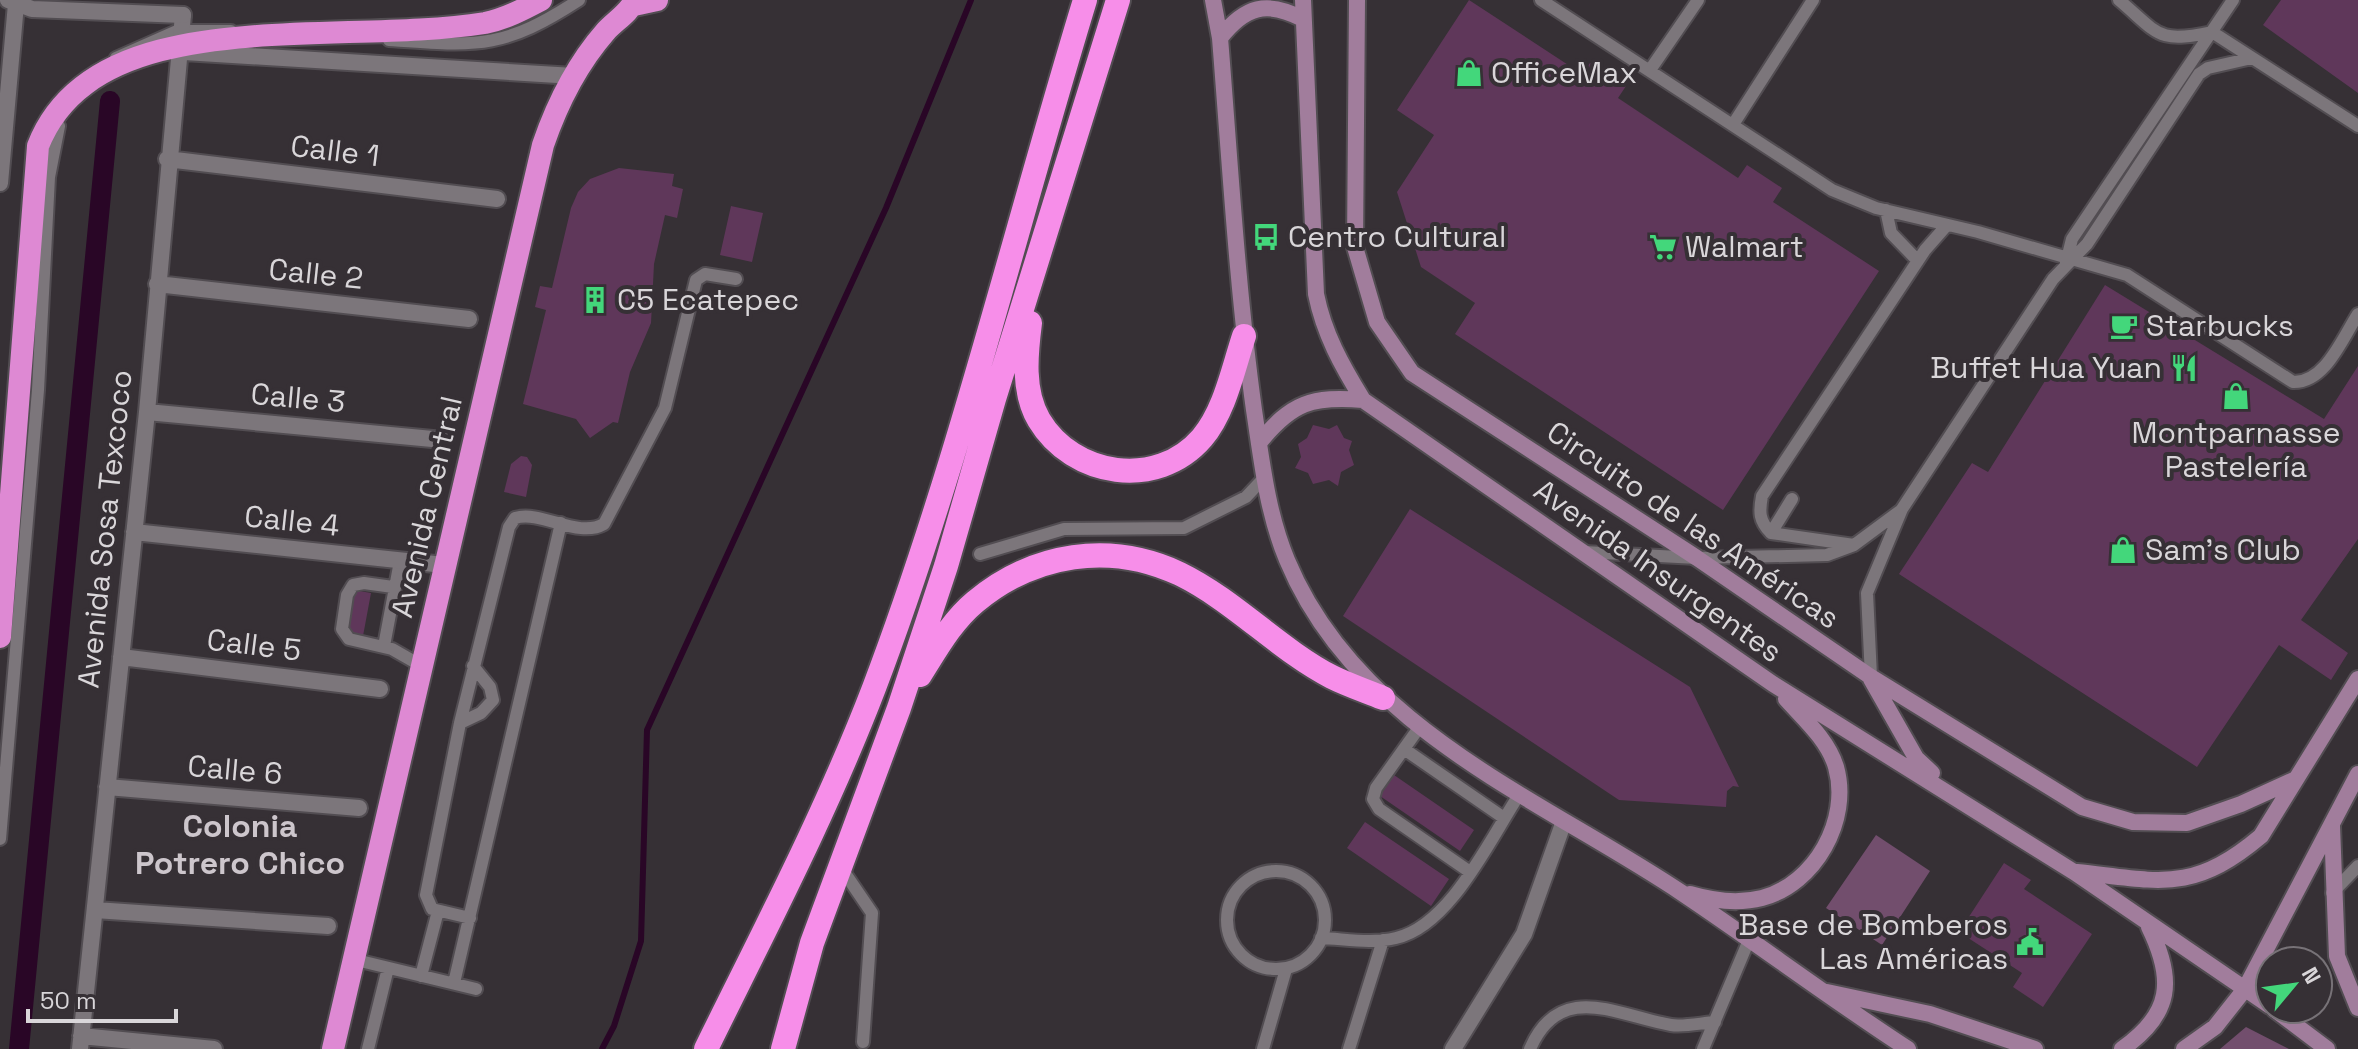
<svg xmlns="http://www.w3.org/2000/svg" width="2358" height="1049" font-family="'Space Grotesk',sans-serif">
<rect width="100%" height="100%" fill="#363035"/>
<!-- green -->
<path fill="#724e6d" d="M1876,835L1930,871L1882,945L1826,908Z
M2246,1027L2289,1049H2220Z"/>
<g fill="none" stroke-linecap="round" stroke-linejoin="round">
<!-- stream -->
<path stroke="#290626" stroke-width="6" d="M602,1049L614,1026L641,941L647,730L886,208L971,0"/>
<!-- canal -->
<path stroke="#290626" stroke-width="20" d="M19,1049L110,101"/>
</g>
<!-- building -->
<path fill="#5f375a" d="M1469,0L1582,74L1590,63L1626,86L1618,98L1738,178L1747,165L1782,188L1773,202L1879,271L1723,510L1455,334L1475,303L1421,267L1397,192L1434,135L1397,110Z
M2281,0H2358V93L2263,25Z
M619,168L674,174L672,186L683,189L677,218L665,215L654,264L651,323L630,372L618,423L613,422L590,438L576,419L523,404L546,310L535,307L540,286L552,288L571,208L578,192L590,179Z
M731,206L763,213L752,262L720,255Z
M2105,285L2324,419L2358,366V539L2301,620L2348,653L2331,680L2279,645L2197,767L1899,574L1972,463L1988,472Z
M1313,425L1329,429L1337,425L1344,438L1352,441L1349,450L1354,465L1341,472L1338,486L1329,480L1313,484L1308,473L1295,468L1301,457L1298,444L1307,438Z
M521,456L527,457L532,465L526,497L504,492L511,464Z
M1410,509L1690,687L1739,787L1733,786L1727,791L1726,807L1619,800L1343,616Z
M354,590L371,593L363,636L345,632Z
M1394,775L1474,830L1460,851L1380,796Z
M1365,822L1449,879L1431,906L1347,848Z
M2004,863L2031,880L2024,889L2092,934L2043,1007L2013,987L2022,973L1959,932Z"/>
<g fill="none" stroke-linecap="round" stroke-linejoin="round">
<!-- service casing -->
<g stroke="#524d52" stroke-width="16">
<path id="service" d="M1541,0L1832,190L1876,208L1978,232L2127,275L2293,382C2325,383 2342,339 2358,314
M2119,0C2159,34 2157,44 2212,32L2358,126
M389,40C478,46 502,50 579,0
M116,58L177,31H231
M1650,70L1698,0
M1734,123L1813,0
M1886,210L1891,233L1918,261
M2066,263L2072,239L2233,0
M1771,533L1792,499
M1854,545L1771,533C1759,521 1759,512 1762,496L1925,250L1947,225
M1584,552L1697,558L1827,555L1854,545L1900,511
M980,554L1064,529L1184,528L1246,497L1263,479
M393,587L364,583L353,585L347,595L342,629L349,639L392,649L420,665
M384,646L400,561
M1871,677L1867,593L1902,509L2053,279L2087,244L2199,74L2208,68L2252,58
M460,723L481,713L493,700L490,687L473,666
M1421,725L1376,788L1373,799L1379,809L1470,872
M1404,749L1504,818
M0,839L38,390L49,177L59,126
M840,866L872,913L863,1042
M1227 920a49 49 0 1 1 98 0a49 49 0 1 1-98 0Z
M2332,893L2358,866
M470,918L432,909L426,895L460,723L509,527L515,518C542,510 578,539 604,524L665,408L696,280L705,274L736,279
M1321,938C1346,939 1372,944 1396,938C1450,926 1490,839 1519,795
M352,959L476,989
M421,976L438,911
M454,983L561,523
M368,1049L388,968
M1263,1049L1286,969
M1349,1049L1383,940
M1530,1049C1560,979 1618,1016 1671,1025C1684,1027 1701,1023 1715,1022
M1703,1049L1749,940"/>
</g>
<!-- minor casing -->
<g stroke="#524d52" stroke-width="20">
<path id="minor" d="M184,52L574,76
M167,159L497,199
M157,284L469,319
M147,412L443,440
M134,532L444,565
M121,657L380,689
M107,787L359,808
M95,910L328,926
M81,1036L214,1049
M80,1049L147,412L183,15
M1453,1049L1524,934L1563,824"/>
</g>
<!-- tertiary casing -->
<g stroke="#524d52" stroke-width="20">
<path id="tertiary" d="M8,0L32,9L183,15
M0,183L16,4"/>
</g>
<!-- secondary casing -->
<g stroke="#524d52" stroke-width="20">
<path id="secondary" d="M1213,0L1220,38C1230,162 1237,287 1254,410C1262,462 1267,512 1287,560C1357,729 1540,798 1682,893C1758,944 1831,999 1908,1049
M1303,0L1316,294C1324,334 1342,366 1363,400L1773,684L2074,872L2270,1006
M1357,0L1355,247L1377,322L1412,373L1697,558L1871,677L2082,807L2133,822L2187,823L2241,804L2296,779
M1220,38C1245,6 1267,0 1303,19
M1259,443C1292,402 1312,396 1363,400
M1871,679L1916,758L1932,773
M2332,826L2337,956L2358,1008
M2077,872C2160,881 2192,894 2261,836L2358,679
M1690,894C1714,901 1738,904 1762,898C1815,884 1851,820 1836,767C1828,740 1804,719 1786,699
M1827,992L1930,1014L2035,1049
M2274,1009L2327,1049
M2122,1049C2172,1014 2175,980 2149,927
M2184,1049L2215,1027L2245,989L2358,774"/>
</g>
<!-- trunk casing -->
<g stroke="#524d52" stroke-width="26">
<path id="trunk" d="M634,5L657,0
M0,637L38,146C95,0 335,47 485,23C505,19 524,9 541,0
M333,1049L543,145C557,104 577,64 606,31C615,21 629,13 635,0"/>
</g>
<!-- motorway casing -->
<g stroke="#524d52" stroke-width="28">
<path id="motorway" d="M1030,323C1026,354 1022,391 1039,420C1073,477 1157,490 1202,438C1225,411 1233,369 1244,336
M920,675C936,650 951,622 975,602C1034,553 1110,541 1180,574C1235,601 1278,649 1332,677C1348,685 1366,691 1383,698
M706,1049C765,929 826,813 874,688C959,464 1015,229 1085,0
M783,1049L812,943L899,708L946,566L994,399L1118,0"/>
</g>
<!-- service -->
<use href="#service" stroke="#7c767b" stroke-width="12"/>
<!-- minor -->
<use href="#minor" stroke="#7c767b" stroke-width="16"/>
<!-- tertiary -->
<use href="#tertiary" stroke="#7c767b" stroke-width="16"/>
<!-- secondary -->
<use href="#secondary" stroke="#a17d9c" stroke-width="16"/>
<!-- trunk -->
<use href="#trunk" stroke="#de89d3" stroke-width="22"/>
<!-- motorway -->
<use href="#motorway" stroke="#f78ee9" stroke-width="24"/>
</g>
<!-- icons -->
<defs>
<g id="shop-bare" transform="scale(2.16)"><path d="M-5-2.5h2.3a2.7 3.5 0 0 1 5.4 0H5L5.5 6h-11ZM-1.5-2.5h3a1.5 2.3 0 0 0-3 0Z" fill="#43d77b" stroke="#363035" stroke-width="2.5" paint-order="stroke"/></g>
<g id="bus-bare" transform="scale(2.16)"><path d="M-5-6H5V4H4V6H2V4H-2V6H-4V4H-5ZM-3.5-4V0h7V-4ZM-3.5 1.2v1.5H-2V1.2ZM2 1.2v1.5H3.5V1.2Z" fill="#43d77b" stroke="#363035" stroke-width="2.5" paint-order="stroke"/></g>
<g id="supermarket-bare" transform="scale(2.16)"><path d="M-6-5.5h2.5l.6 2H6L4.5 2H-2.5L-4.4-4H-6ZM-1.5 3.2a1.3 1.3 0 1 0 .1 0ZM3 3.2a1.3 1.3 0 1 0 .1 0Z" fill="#43d77b" stroke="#363035" stroke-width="2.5" paint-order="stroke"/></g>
<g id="building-bare" transform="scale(2.16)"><path d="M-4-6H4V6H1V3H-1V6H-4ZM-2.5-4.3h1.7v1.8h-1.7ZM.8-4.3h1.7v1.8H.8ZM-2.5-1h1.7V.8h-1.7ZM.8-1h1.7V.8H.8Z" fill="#43d77b" stroke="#363035" stroke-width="2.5" paint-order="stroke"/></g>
<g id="cafe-bare" transform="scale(2.16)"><path d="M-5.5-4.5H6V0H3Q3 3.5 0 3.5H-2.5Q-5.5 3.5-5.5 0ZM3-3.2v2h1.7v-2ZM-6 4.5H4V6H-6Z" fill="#43d77b" stroke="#363035" stroke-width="2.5" paint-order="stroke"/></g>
<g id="restaurant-bare" transform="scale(2.16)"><path d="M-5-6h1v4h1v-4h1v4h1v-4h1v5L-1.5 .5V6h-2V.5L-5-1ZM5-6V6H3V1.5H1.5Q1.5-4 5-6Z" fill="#43d77b" stroke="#363035" stroke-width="2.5" paint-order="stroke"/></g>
<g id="civic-bare" transform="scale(2.16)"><path d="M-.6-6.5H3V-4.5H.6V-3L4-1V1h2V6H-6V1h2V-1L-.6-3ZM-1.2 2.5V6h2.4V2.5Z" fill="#43d77b" stroke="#363035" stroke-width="2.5" paint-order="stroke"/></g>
</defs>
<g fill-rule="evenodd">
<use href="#shop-bare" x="1469" y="73"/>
<use href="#bus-bare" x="1266" y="237"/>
<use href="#supermarket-bare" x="1663" y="247"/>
<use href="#building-bare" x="595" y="300"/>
<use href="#cafe-bare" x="2124" y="326"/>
<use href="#restaurant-bare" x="2184" y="368"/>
<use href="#shop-bare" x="2236" y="396"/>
<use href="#shop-bare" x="2123" y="550"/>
<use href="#civic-bare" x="2030" y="942"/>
</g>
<g text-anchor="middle" stroke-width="8" stroke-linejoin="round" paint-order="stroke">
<!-- poi labels -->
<g font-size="30" fill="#d9d6d9" stroke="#363035" text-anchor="start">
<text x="1491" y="83">OfficeMax</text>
<text x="1288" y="247">Centro Cultural</text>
<text x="1685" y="257">Walmart</text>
<text x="617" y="310">C5 Ecatepec</text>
<text x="2146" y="336">Starbucks</text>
<text x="2162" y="378" text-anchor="end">Buffet Hua Yuan</text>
<text x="2236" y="443" text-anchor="middle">Montparnasse<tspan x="2236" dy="34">Pastelería</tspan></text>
<text x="2145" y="560">Sam's Club</text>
<text x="2008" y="935" text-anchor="end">Base de Bomberos<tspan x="2008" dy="34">Las Américas</tspan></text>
</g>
<!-- street labels -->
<g font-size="30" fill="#d9d6d9" stroke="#363035">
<text transform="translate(335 151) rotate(7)" y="10">Calle 1</text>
<text transform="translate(316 274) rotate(6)" y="10">Calle 2</text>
<text transform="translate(298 398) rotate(5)" y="10">Calle 3</text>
<text transform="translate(427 507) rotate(-77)" y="10">Avenida Central</text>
<text transform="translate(292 521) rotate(6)" y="10">Calle 4</text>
<text transform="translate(1693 525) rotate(34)" y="10">Circuito de las Américas</text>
<text transform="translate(105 529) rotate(-84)" y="10">Avenida Sosa Texcoco</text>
<text transform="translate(1658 571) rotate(35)" y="10">Avenida Insurgentes</text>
<text transform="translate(254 645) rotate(7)" y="10">Calle 5</text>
<text transform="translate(235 770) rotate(5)" y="10">Calle 6</text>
</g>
<!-- neighbourhood labels -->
<g font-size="32" font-weight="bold" fill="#cdc6cc" stroke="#363035">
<text x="240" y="837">Colonia<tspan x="240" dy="37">Potrero Chico</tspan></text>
</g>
</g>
<!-- north arrow -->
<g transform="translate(2294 985) rotate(61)"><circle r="38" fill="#363035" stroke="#777277" stroke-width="2"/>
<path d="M0-6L14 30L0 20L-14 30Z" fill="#43d77b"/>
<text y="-12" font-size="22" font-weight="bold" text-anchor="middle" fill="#d9d6d9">N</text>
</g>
<!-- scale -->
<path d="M28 1009v12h148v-12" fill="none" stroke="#d9d6d9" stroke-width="4"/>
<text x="40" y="1009" font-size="24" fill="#d9d6d9" stroke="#363035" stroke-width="6" paint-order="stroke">50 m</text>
</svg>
